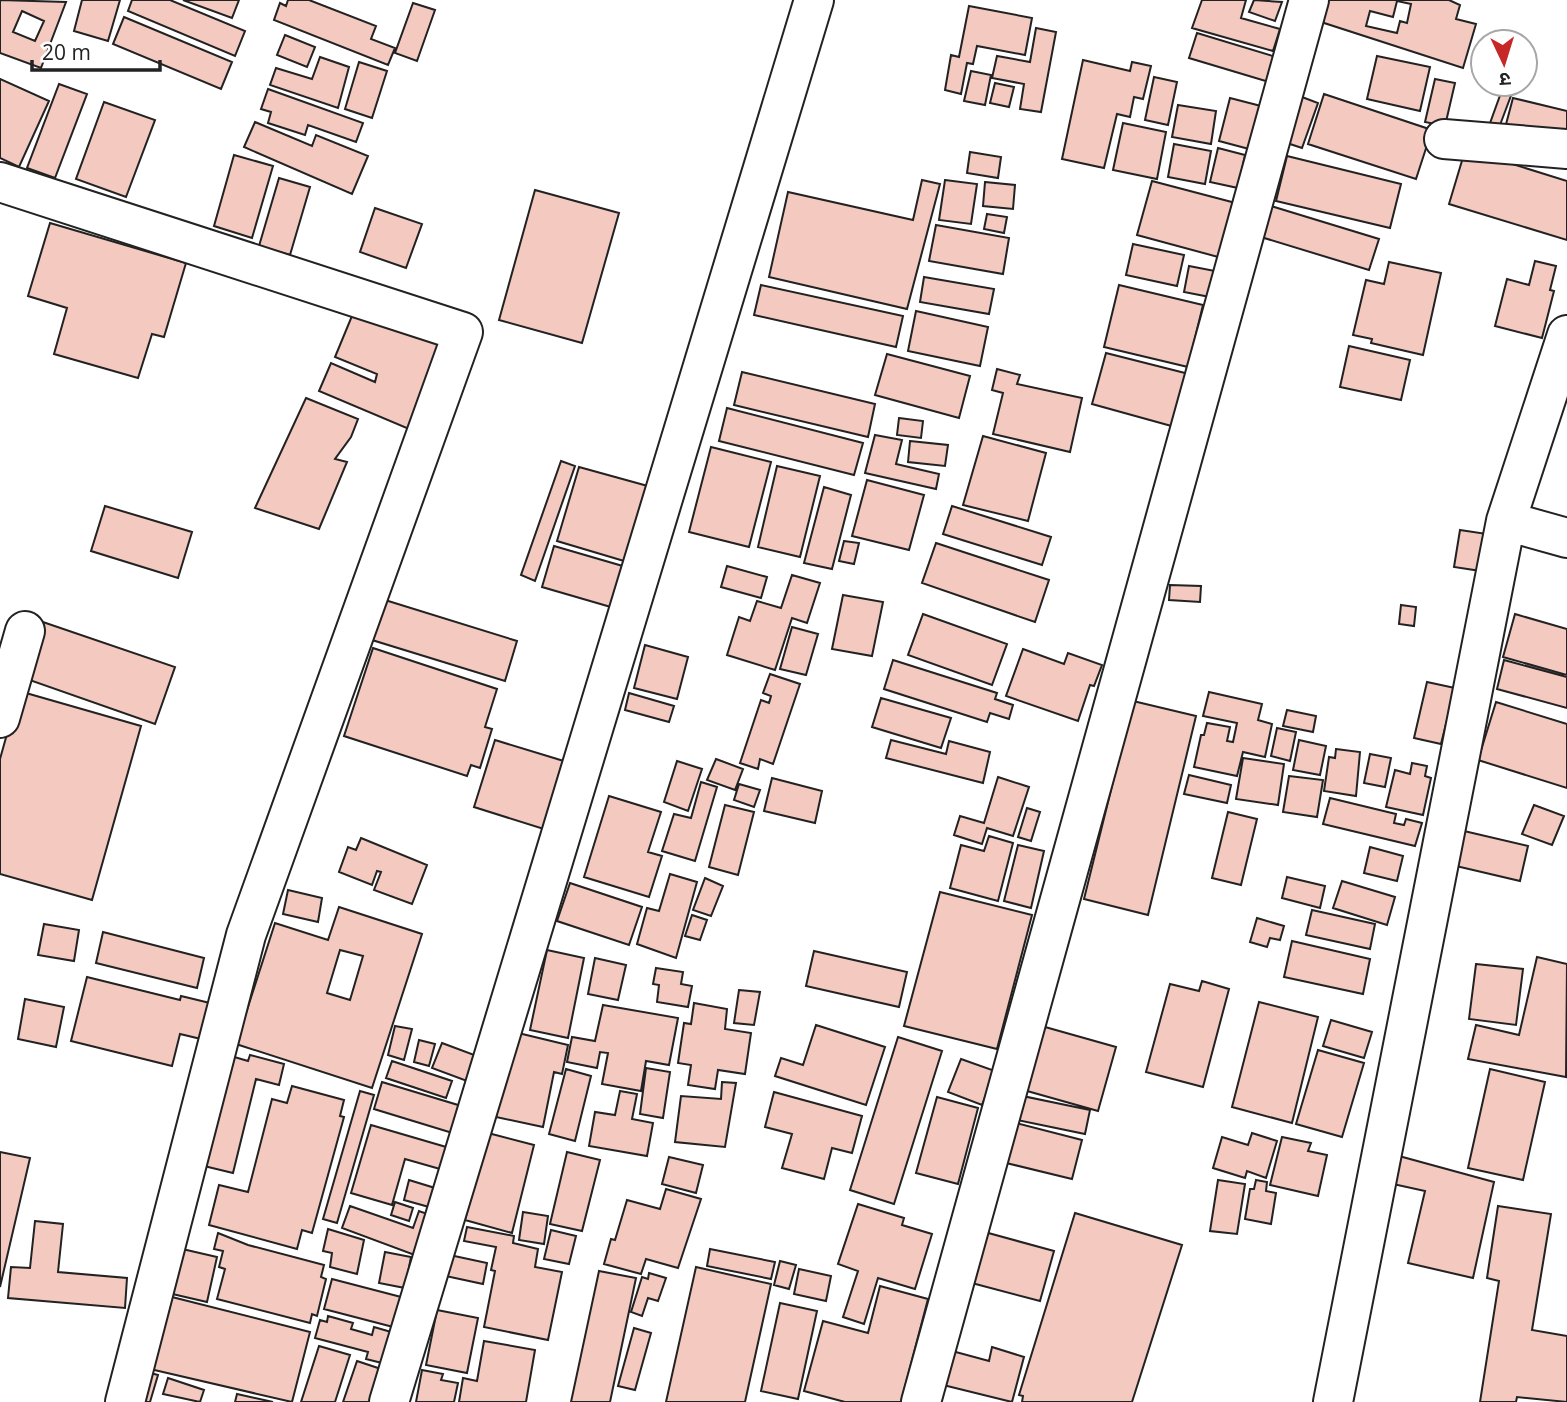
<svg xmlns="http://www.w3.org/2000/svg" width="1567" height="1402" font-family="'Open Sans','Noto Sans Devanagari',sans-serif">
<rect width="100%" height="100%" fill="#fff"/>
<!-- building -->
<path fill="#f3c9c0" stroke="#222" stroke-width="2" fill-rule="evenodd" d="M0,0L66,2L41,68L0,53ZM22,11L44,21L35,41L13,32Z
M82,0H120L108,41L74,31Z
M132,0H170L245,31L235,56L128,11Z
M183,0H239L232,18Z
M288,0H309L376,26L371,39L395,48L388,65L274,20L280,3L286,6Z
M1202,0H1246L1241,18L1280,29L1273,51L1192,28Z
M1254,0L1282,2L1275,21L1249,12Z
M1325,0H1449L1460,5L1456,19L1476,24L1463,68L1318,21ZM1397,1L1411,4L1407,23L1400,21L1397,33L1366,26L1370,11L1393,17Z
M413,3L435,10L417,61L395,53Z
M969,6L1032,18L1025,55L977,46L973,64L967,63L961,94L945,90L951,55L959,57Z
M124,17L232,62L221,89L113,44Z
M1036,28L1056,32L1041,112L1020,109L1024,84L992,78L997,56L1030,62Z
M1197,33L1276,57L1269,82L1189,58Z
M285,35L315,47L307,67L277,55Z
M1377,56L1430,67L1420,111L1367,99Z
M320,57L349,67L338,108L270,85L276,68L312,79Z
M1083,60L1130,71L1132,62L1151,66L1143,99L1134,97L1130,117L1117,114L1104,168L1062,159Z
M359,62L387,71L372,118L345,109Z
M971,71L991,75L985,105L964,101Z
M1154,77L1177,82L1168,125L1145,120Z
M0,79L49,101L19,167L0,158Z
M1435,79L1455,83L1445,126L1425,122Z
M995,83L1014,87L1009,107L990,103Z
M59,84L87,94L55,178L27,168Z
M268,89L363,123L356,142L308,125L305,135L268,123L271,112L261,109Z
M1502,90L1512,93L1494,141L1485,137Z
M1324,94L1432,130L1416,179L1308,144Z
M1302,97L1318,103L1302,148L1287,143Z
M1230,98L1261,106L1249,149L1219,141Z
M1513,98L1567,111V160L1501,143Z
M104,102L155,120L126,197L76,179Z
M1178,105L1216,111L1211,144L1172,137Z
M255,122L312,146L316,135L368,156L352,194L244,147Z
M1123,123L1166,132L1157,179L1113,170Z
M1174,144L1211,151L1205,184L1168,177Z
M1218,148L1245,155L1238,188L1210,182Z
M970,152L1001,157L998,178L967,173Z
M1477,153L1567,181V240L1449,204L1464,154Z
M234,155L273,166L252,238L214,226Z
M1287,156L1401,184L1390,228L1276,201Z
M279,178L310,187L290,255L259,246Z
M922,180L940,184L907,309L769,277L788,192L913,220Z
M945,180L977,184L971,224L939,220Z
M1152,181L1247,206L1233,261L1137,235Z
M985,182L1015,185L1013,209L983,206Z
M535,190L619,213L582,343L499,320Z
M1271,206L1379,239L1369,270L1261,237Z
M375,208L422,224L406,268L360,252Z
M987,214L1007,217L1004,233L984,229Z
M50,223L186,263L164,337L152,334L138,378L54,354L67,308L28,296Z
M936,225L1009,238L1003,274L929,261Z
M1133,244L1184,255L1177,286L1126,275Z
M1535,261L1556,266L1550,290L1554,291L1542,338L1495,326L1507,279L1529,285Z
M1389,262L1441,273L1423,355L1371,343L1372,339L1353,335L1366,280L1384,284Z
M1189,266L1215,271L1210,297L1184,292Z
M924,277L994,289L989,314L920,302Z
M761,285L903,316L896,347L754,315Z
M1119,285L1203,305L1188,367L1104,347Z
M354,311L446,339L409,429L319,391L331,363L375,382L377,374L335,357Z
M916,311L988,327L980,366L908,351Z
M1349,346L1410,360L1401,400L1340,387Z
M1106,353L1189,374L1175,427L1092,404Z
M887,354L970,376L959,418L875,395Z
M997,369L1020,375L1017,384L1082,398L1070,452L993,434L1003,393L992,390Z
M742,372L875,404L868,437L734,405Z
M306,398L358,419L351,437L335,459L347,462L319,529L255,508Z
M727,408L863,443L854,475L719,441Z
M899,418L923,421L921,438L897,435Z
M875,435L902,440L896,464L939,474L936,489L865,473Z
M983,436L1046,453L1028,521L963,505Z
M910,441L948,445L945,466L908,462Z
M711,447L771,462L749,547L689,532Z
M561,461L575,466L535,581L521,575Z
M777,466L820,476L800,557L758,547Z
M579,467L655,488L634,564L557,541Z
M867,480L924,495L909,550L852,536Z
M824,487L851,495L832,569L804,563Z
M105,506L192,532L178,578L91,551Z
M952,506L1051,537L1042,565L943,534Z
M1460,530L1487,534L1481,571L1454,567Z
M844,541L859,543L854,564L839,561Z
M936,543L1049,580L1035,622L922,583Z
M554,546L633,569L621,610L542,587Z
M727,566L767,577L761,598L721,587Z
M792,575L820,583L807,623L792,618L775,670L727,655L739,617L750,621L757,601L781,608Z
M1170,585L1201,586L1200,602L1169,600Z
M843,595L883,602L872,656L832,649Z
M385,600L517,641L505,681L372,640Z
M1401,605L1416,607L1414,626L1399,624Z
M923,614L1007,644L992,685L908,655Z
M1515,614L1567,629V675L1503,657Z
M37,620L175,667L155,724L18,676Z
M792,627L818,634L806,675L780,669Z
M645,645L688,657L677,699L634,688Z
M373,648L497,689L485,727L492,729L480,768L471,765L467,776L344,736Z
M1023,649L1064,664L1068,653L1102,665L1094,686L1090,685L1078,721L1006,696Z
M893,660L997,693L995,699L1013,705L1009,719L990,713L987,722L884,689Z
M1504,660L1567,677V708L1497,689Z
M770,674L800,684L773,764L760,759L758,769L740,763L761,700L769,703L771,696L763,693Z
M1427,682L1455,688L1441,744L1414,738Z
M19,691L141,726L92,900L0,874V759Z
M1209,692L1262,704L1258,720L1272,724L1265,757L1243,752L1237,776L1194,767L1201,735H1204L1207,723L1230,727L1227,741L1233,742L1237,723L1203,716Z
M629,693L674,706L669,722L625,710Z
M881,698L951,718L941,748L872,727Z
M1133,701L1196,716L1148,915L1084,899Z
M1496,702L1567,724V788L1478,760Z
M1287,710L1316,716L1313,732L1283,726Z
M1277,728L1296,732L1290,761L1271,756Z
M495,740L567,762L547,830L474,807Z
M891,740L946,754L949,741L990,752L983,783L886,758Z
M1299,740L1326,746L1320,775L1293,770Z
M1336,749L1360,752L1356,796L1324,791L1329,757L1335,758Z
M1370,754L1391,758L1385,787L1364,783Z
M1243,758L1284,764L1278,805L1236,799Z
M716,759L743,769L735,790L707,780Z
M677,761L702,769L688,811L664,802Z
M1412,763L1427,766L1425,776L1431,778L1423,815L1386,807L1395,770L1410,774Z
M1189,775L1231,785L1227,803L1184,794Z
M1289,776L1323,780L1317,817L1283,812Z
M998,777L1029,787L1013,836L987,828L982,844L954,835L960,816L984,823Z
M772,778L822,791L815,823L764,811Z
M701,782L717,787L695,861L662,851L674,814L691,818Z
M739,784L760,790L754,807L734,800Z
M609,796L661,812L648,852L662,856L649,897L584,877Z
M1330,798L1396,814L1394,823L1404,825L1406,819L1422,823L1415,846L1323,824Z
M725,805L754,812L738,875L709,867Z
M1534,805L1564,816L1552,845L1522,834Z
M1027,808L1040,812L1031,841L1018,837Z
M1228,812L1257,819L1241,885L1212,878Z
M1464,831L1528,846L1520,881L1456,866Z
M989,836L1013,843L998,901L950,888L961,845L984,851Z
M361,838L427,865L412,904L374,890L381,872L377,871L372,885L339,872L348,847L356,850Z
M1018,845L1044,851L1031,908L1004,901Z
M1370,847L1403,856L1397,881L1364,873Z
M670,874L697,882L676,958L637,944L647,908L659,911Z
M1287,877L1325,886L1320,908L1282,898Z
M705,878L723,886L711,916L693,910Z
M1342,881L1395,897L1387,925L1333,908Z
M570,883L642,907L629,945L557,921Z
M288,890L322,898L318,922L283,914Z
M940,892L1032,915L997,1049L904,1026Z
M339,907L422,934L372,1088L236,1044L275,923L328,940ZM340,950L363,956L350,1000L327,993Z
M1312,910L1375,924L1370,949L1306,935Z
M692,915L707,920L700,940L685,936Z
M1257,918L1284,926L1280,940L1270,938L1267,947L1250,942Z
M44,924L79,930L74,961L38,955Z
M103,932L204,958L197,988L96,963Z
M1292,941L1370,959L1363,994L1284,977Z
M547,950L584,958L568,1038L530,1030Z
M814,951L907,972L899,1007L806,986Z
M1537,957L1567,964L1566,1077L1468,1059L1476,1025L1519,1035Z
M595,958L626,965L618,1000L588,994Z
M1476,964L1523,969L1516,1025L1469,1019Z
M656,968L683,972L681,984L692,986L688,1007L657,1002L659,985L653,984Z
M87,977L180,1000L181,996L210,1003L201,1039L180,1034L172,1066L71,1041Z
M1202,981L1229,989L1203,1087L1146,1072L1170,984L1199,991Z
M739,990L760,992L754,1025L734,1023Z
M25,999L64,1007L56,1047L18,1039Z
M1259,1002L1318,1017L1292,1123L1232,1107Z
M694,1003L727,1009L725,1029L751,1033L745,1074L718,1070L715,1089L688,1085L691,1065L678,1063L684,1023L691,1024Z
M603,1005L678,1018L669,1065L646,1061L641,1091L602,1084L608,1053L600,1052L597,1068L567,1062L572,1037L595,1041Z
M1331,1020L1372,1032L1364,1058L1323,1046Z
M816,1025L885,1047L866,1105L775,1076L781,1058L803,1065Z
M1038,1025L1116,1047L1098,1111L1020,1089Z
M395,1026L412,1029L404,1060L388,1055Z
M514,1032L568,1045L562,1074L554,1072L543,1127L496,1117Z
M898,1037L942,1051L894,1204L850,1190Z
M419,1040L435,1044L429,1066L414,1062Z
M442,1043L477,1056L467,1081L432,1068Z
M1318,1050L1364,1063L1342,1137L1296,1124Z
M250,1055L284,1064L279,1085L256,1079L233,1173L204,1166L231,1056L248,1061Z
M961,1059L995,1071L982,1105L948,1092Z
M392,1061L452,1081L446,1098L386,1078Z
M646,1068L670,1072L663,1118L640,1114Z
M566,1069L591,1076L575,1141L549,1134Z
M1490,1069L1545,1082L1523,1180L1468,1168Z
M382,1082L468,1108L459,1135L374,1109Z
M722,1082L736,1083L725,1147L675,1142L681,1096L721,1099Z
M292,1086L344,1100L340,1116L344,1117L312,1233L302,1230L297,1249L209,1225L219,1185L248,1192L272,1099L287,1103Z
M360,1091L374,1095L337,1223L323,1219Z
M620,1091L637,1094L632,1119L653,1123L647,1156L589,1146L595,1112L615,1115Z
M774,1092L862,1116L852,1153L832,1148L824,1179L782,1168L792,1134L765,1127Z
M1013,1094L1090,1110L1085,1134L1008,1118Z
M937,1097L978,1108L958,1184L916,1173Z
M1012,1122L1082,1140L1072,1179L1002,1162Z
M371,1125L453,1149L447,1171L405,1159L392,1205L351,1193Z
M488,1133L534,1145L512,1233L465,1220Z
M1252,1133L1277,1141L1266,1178L1247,1171L1245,1178L1213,1168L1222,1137L1248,1145Z
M1282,1137L1311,1143L1308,1151L1327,1155L1318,1196L1270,1185Z
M0,1152L30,1158L0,1287Z
M567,1152L600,1160L582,1231L550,1224Z
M1399,1156L1494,1182L1473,1278L1408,1263L1425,1191L1393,1184Z
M669,1157L703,1165L696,1193L662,1184Z
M409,1180L435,1188L429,1207L404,1200Z
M1218,1180L1245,1184L1237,1234L1210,1231Z
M1256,1180L1267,1182L1266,1191L1276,1193L1271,1224L1245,1219L1250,1189H1254Z
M666,1189L701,1199L678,1268L646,1259L641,1274L604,1264L611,1239L615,1240L627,1200L660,1209Z
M395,1202L413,1208L409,1221L391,1215Z
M858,1204L904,1218L902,1225L932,1234L915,1289L878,1278L864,1324L843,1317L858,1271L838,1264Z
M350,1206L413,1228L419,1211L433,1216L420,1257L342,1228Z
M1498,1206L1551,1214L1532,1330L1567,1336V1402L1517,1397L1516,1402H1480L1499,1281L1487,1278Z
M523,1212L548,1216L544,1244L519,1240Z
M1075,1213L1182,1245L1132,1402H1022L1023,1396L1019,1395Z
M35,1221L63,1224L58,1272L127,1278L125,1308L8,1298L11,1267L30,1268Z
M467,1227L514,1236L513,1243L538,1249L535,1267L562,1272L548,1340L484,1327L495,1271L491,1270L496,1247L464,1241Z
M328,1229L364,1240L357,1274L330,1267L332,1253L323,1251Z
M551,1230L576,1236L569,1264L544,1259Z
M981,1231L1054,1251L1040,1301L968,1282Z
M218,1233L248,1245L324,1265L321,1277L326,1279L317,1316L312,1314L310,1323L217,1299L225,1269L219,1267L223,1251L214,1249Z
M178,1248L217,1257L207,1302L168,1293Z
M710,1249L775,1262L771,1279L707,1266Z
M385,1252L411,1257L405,1288L379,1283Z
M445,1254L487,1263L483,1284L441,1275Z
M780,1261L796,1265L789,1289L774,1285Z
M696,1267L771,1284L745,1402H666Z
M799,1269L831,1276L826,1301L794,1294Z
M599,1271L636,1278L610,1402H571Z
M649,1273L666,1278L658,1301L648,1298L642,1316L631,1312L642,1277L648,1279Z
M332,1279L405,1298L397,1328L324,1309Z
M880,1286L928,1299L901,1402H845L804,1391L823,1321L868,1333Z
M168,1296L310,1332L292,1402L150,1369Z
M780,1303L817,1311L798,1399L761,1391Z
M437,1310L478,1318L467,1373L426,1365Z
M328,1316L353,1323L351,1329L372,1335L374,1327L398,1334L390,1365L366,1359L368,1352L315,1338L320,1320L327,1322Z
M634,1328L651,1333L635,1390L618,1386Z
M484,1341L535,1350L526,1402H459L463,1378L477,1381Z
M319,1346L350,1355L335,1402H301Z
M992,1347L1024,1357L1012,1402L931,1382L941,1348L989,1361Z
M357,1361L390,1372L380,1402H343Z
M139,1370L158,1375L150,1402H130Z
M422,1370L443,1374L441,1380L458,1383L454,1402H416Z
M168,1378L204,1390L200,1402L163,1394Z
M237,1394L273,1402H235Z"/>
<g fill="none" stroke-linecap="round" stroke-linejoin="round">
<!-- minor casing -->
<g stroke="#222" stroke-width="42">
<path id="minor" d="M1444,139L1567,149
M0,182L463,332L246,935L125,1402
M1506,521L1567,538
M0,718L25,631
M389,1402L814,0
M921,1402L1309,0
M1333,1402L1506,521L1567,335"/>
</g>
<!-- minor -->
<use href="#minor" stroke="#fff" stroke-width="38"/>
</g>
<!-- north arrow -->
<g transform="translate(1504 63) rotate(176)"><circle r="33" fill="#ffffff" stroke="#a7a7a7" stroke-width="2"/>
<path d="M0-5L12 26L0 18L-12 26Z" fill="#c62828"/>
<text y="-10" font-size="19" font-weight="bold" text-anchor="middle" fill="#222222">उ</text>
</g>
<!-- scale -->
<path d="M32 60v10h128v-10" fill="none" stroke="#222222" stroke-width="3.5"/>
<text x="42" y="60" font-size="21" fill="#222222" stroke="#ffffff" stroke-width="5" paint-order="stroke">20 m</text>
</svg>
